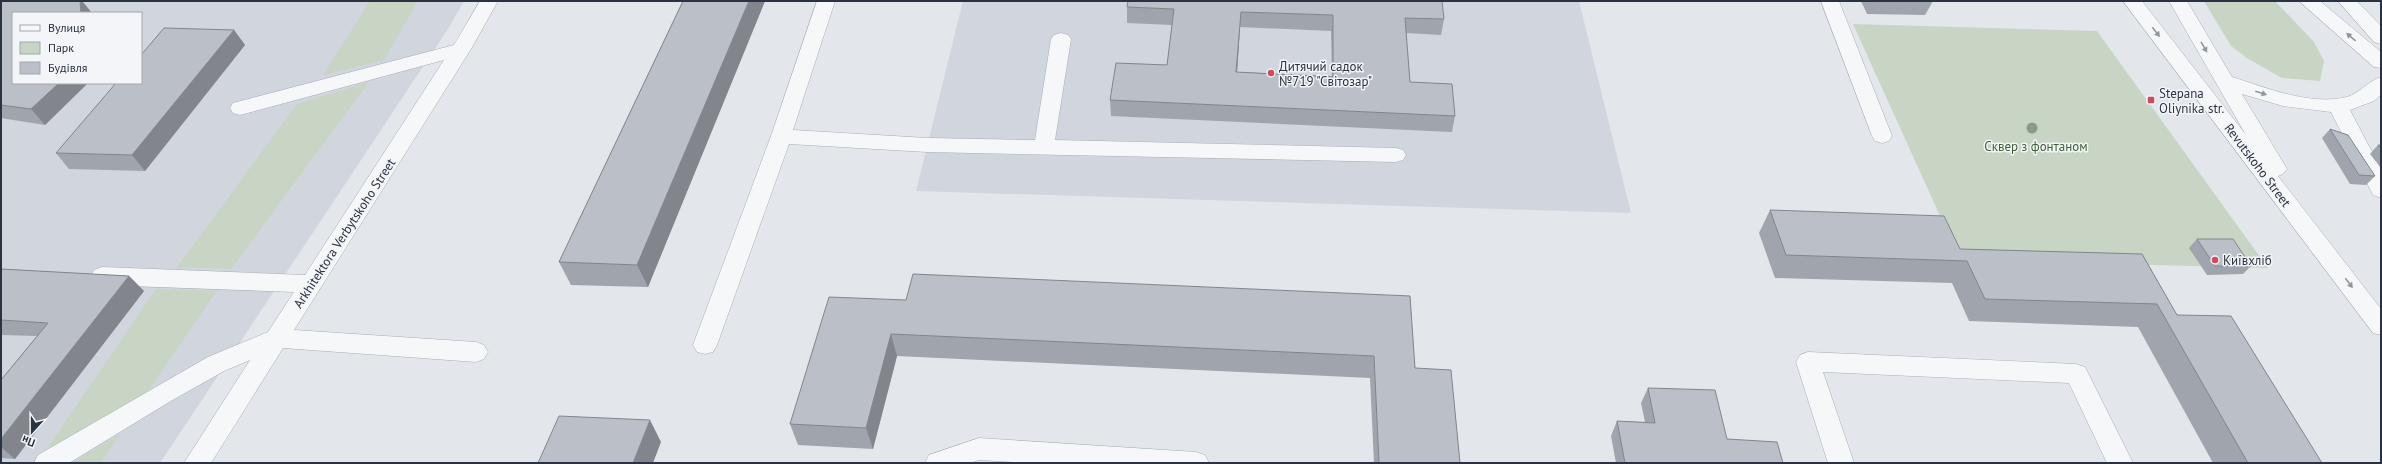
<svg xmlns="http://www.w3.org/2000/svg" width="2382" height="464" font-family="'PT Sans',sans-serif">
<rect width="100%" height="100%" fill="#e3e6eb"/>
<!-- built -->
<path fill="#d1d5dd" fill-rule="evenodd" d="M1,1H464L448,29L160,463H1ZM13,13H141V83H13Z
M963,1H1579L1631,213L916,191Z"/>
<!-- green -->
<path fill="#c8d5c4" d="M370,1H418L384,60L323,75Z
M2204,1H2275L2314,42L2324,61L2320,81L2282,78L2247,58L2231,46Z
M1853,24L2097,31L2268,268L1960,260Z
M369,82L231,269L177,267L297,104Z
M156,289L217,291L143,398L42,456Z
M120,434L101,463H72Z"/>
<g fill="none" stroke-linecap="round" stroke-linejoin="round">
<!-- minor casing -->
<g stroke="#a8adb5" stroke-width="1">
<path id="minor" d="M480,1H498L471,49L294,330L476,342L484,345L488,352L484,359L476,362L283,348L211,463H184L250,360L224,371L169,402L69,463H34L38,455L208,357L268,332L294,292L102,285L94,282L91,276L94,270L102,267L305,275L444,60L240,115L233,113L230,108L233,103L454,45Z
M817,1H835L793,130L927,138L1035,140L1051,39L1054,35L1061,33L1068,35L1071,39L1055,140L1396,148L1403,150L1406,155L1403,160L1396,162L927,152L789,144L717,345L713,352L705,354L697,352L693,345L771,136Z
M1821,1H1839L1892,136L1889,141L1882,143L1875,141L1872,136Z
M2123,1H2142L2246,135L2169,1H2187L2232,77C2267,88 2310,106 2347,97C2360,93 2368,81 2381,77V95L2374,101L2350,110L2381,169V198L2373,195L2331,112L2283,106L2242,94L2287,169L2283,174L2278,176L2381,309V335L2373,333Z
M2299,1H2320L2381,52V68L2374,67Z
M2338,1H2357L2381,26V44L2374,42Z
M1808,352L2076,364L2085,367L2133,463H2107L2069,383L1823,372L1854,463H1828L1796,362L1800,355Z
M979,438L1196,452L1205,455L1209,463H1029L979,460L970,463H925L929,455Z"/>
</g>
<!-- minor -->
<use href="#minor" fill="#f6f7f9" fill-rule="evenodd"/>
</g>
<!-- trees -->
<circle fill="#899c89" cx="2032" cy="128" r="5.5"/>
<!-- wall -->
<path fill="#a0a4ac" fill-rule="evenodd" d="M1,1H82L92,13H13V83H88L45,125L1,118Z
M683,1H765L648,287L571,285L559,262Z
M1861,1H1933L1925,15L1867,14Z
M1127,7L1444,19L1441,35L1406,33L1410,82L1455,116L1452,132L1111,116L1110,100L1167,65L1172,25L1127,23ZM1240,27L1331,31L1332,76L1237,72Z
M234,30L245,45L145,171L69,169L56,153Z
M2330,129L2375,176L2366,185L2350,184L2322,138Z
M2378,145H2381V168L2370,154Z
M1770,210L1960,249L2142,254L2177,315L2322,463H2213L2138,327L1969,321L1952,283L1775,278L1759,233Z
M2197,239L2251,266L2243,274L2207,275L2189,248Z
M1,269L129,276L144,291L15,459L1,458V380L37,336L1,335Z
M1410,296L1415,368L1460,463H1374L1370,378L897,356L873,449L798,445L790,424L906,300Z
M1648,388L1727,439L1783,463H1616L1611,436L1617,421L1645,422L1641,403Z"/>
<!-- shaded-wall -->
<path fill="#82868c" d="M80,1H82L92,13H81Z
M749,1H765L648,287L637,265Z
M1241,12L1240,27L1236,88V72Z
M234,30L245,45L145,171L132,155Z
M59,83H88L45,125L31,109Z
M129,276L144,291L15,459L1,447V439Z
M891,334L897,356L873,449L866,428Z
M650,420L661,442L653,463H633Z"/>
<!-- building -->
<path fill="#babfc8" stroke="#82868c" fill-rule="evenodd" d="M1,1H80L81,13H13V83H59L31,109L1,105Z
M683,1H749L637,265L559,262Z
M1128,1H1442L1444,19L1405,18L1410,82L1452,84L1455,116L1110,100L1116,63L1167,65L1174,9L1127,7ZM1241,12L1333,15V77L1236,72Z
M164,28L234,30L132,155L56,153L116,83H141V55Z
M2330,129L2348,135L2375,176L2359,175Z
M2378,145H2381V148Z
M1770,210L1944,216L1960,249L2142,254L2177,315L2231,316L2322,463H2248L2157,304L1985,299L1967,261L1786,255Z
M2197,239H2233L2251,266H2215Z
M1,269L129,276L1,439V380L48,323L1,320Z
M913,274L1410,296L1415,368L1451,370L1460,463H1379L1374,356L891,334L866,428L790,424L829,297L906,300Z
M1648,388L1715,390L1727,439L1777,442L1783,463H1625L1617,421L1655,423Z
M559,416L650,420L633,463H538Z"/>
<!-- one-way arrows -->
<defs><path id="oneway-solid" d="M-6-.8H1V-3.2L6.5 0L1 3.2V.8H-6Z"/></defs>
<g fill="#90959e">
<use href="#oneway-solid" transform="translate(2156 32) rotate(52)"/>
<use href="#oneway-solid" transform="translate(2351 37) rotate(-140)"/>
<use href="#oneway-solid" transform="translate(2204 47) rotate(60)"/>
<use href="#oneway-solid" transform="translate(2261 93) rotate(18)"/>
<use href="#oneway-solid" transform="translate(2349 283) rotate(53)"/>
</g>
<!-- markers -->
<g fill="#ce4a5c" stroke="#f3f5f8" stroke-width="1.5">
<circle cx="1271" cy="73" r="4"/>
<rect x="2147" y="96" width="8" height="8" rx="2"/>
<circle cx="2215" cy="260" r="4"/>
</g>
<g text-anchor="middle" stroke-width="3" stroke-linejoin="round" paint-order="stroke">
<!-- poi labels -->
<g font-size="13" fill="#2b3343" stroke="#f3f5f8" text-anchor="start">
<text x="1279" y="71">Дитячий садок<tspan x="1279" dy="15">№719 "Світозар"</tspan></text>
<text x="2159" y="98">Stepana<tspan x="2159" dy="15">Oliynika str.</tspan></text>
<text x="2223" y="265">Київхліб</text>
</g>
<!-- park labels -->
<g font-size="13" fill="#3f5f38" stroke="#f3f5f8">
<text x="2036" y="151">Сквер з фонтаном</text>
</g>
<!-- street labels -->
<g font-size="13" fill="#2b3343" stroke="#f3f5f8">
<text transform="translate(2258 165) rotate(53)" y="5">Revutskoho Street</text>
<text transform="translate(344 233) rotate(-57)" y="5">Arkhitektora Verbytskoho Street</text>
</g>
</g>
<!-- border -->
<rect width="2382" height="464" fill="none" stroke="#2b3343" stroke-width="4"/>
<!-- legend -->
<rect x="12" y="12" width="130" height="72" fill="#f3f5f8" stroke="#a3a7b0"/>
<rect x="20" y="25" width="20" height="6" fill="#f6f7f9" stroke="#a3a7b0"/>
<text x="48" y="32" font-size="12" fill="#2b3343">Вулиця</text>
<rect x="20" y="42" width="20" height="12" fill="#c8d5c4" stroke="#a3a7b0"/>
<text x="48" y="52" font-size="12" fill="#2b3343">Парк</text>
<rect x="20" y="62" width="20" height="12" fill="#babfc8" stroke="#a3a7b0"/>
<text x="48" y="72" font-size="12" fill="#2b3343">Будівля</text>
<!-- north arrow -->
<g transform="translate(32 432) rotate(201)" stroke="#f3f5f8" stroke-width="3" paint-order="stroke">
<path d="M0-3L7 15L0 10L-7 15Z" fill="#2b3343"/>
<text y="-6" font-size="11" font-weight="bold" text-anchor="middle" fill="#2b3343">Пн</text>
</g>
</svg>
